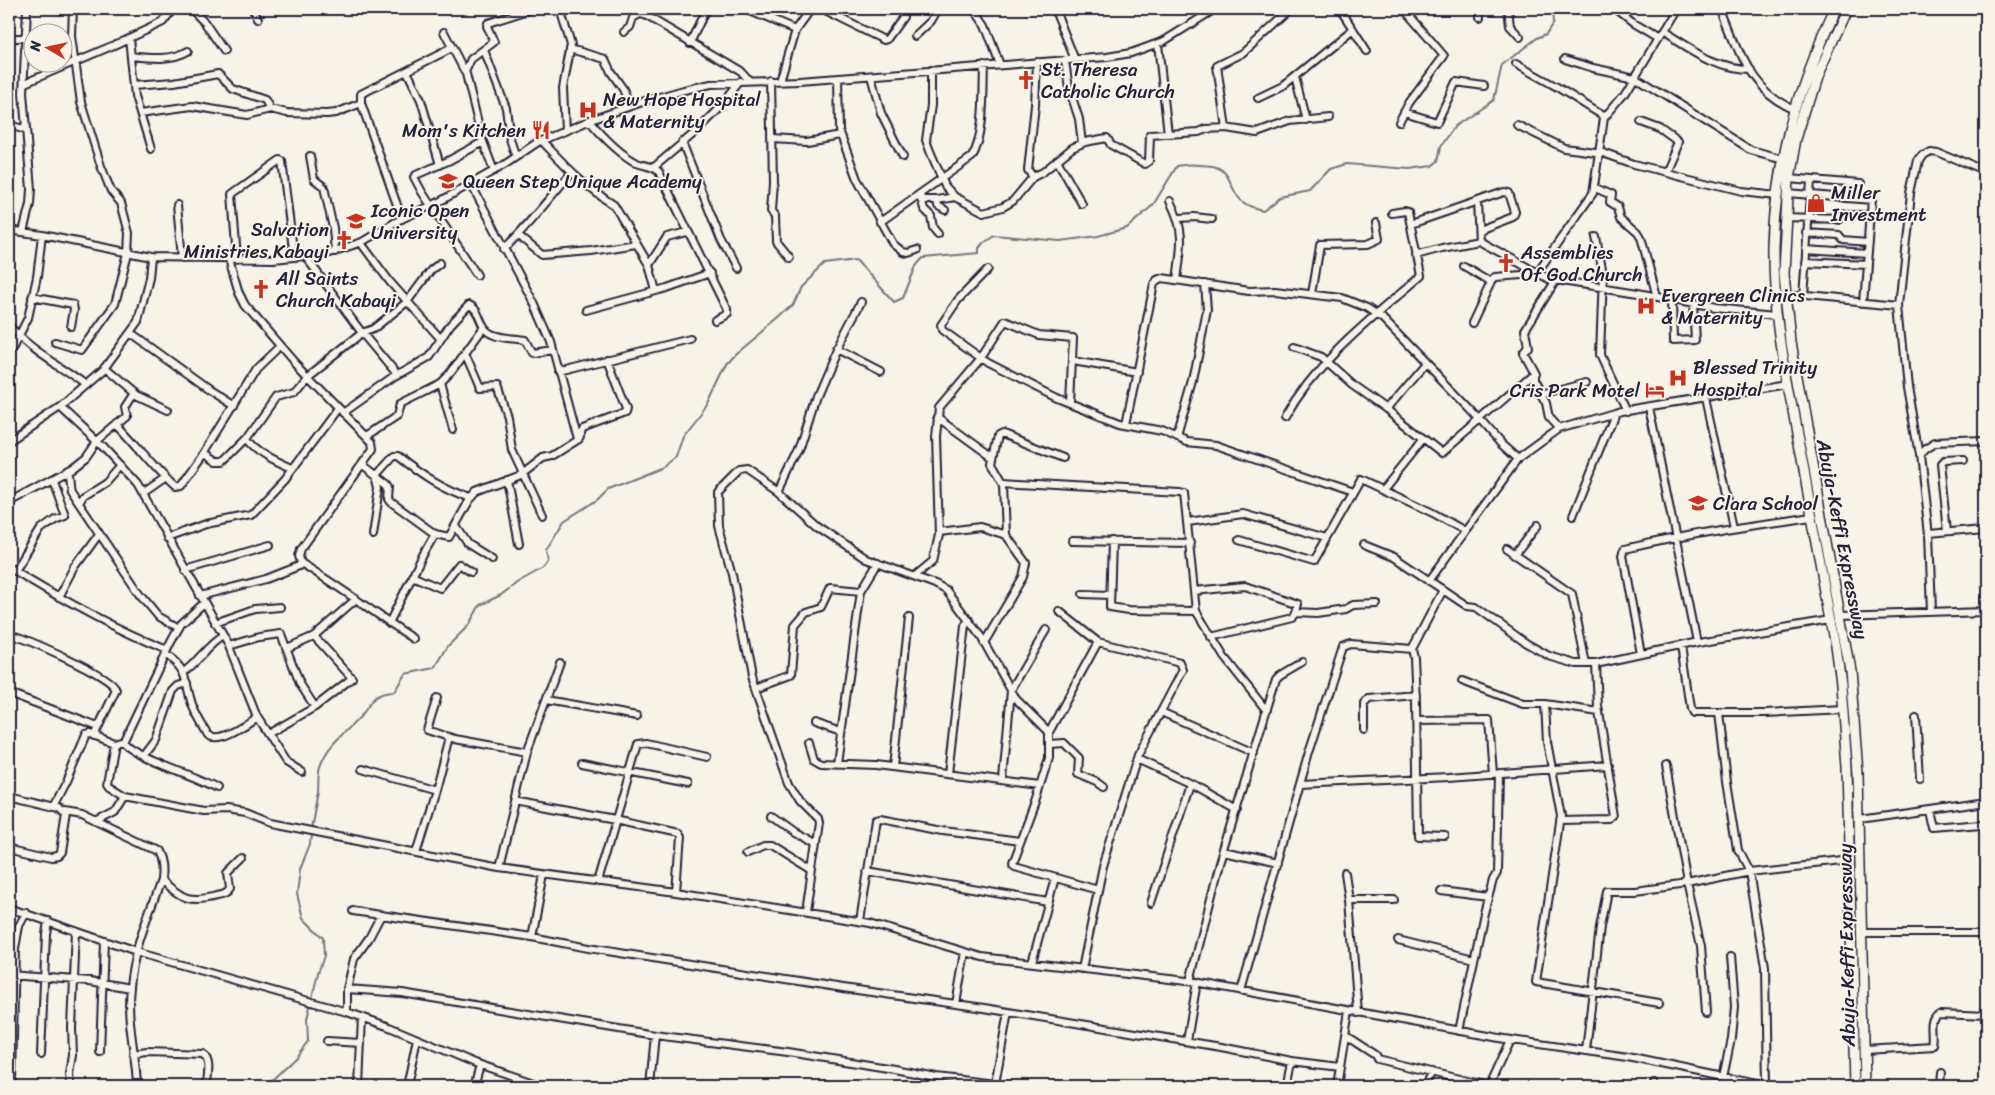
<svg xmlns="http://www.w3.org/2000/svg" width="1995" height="1095" font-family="Sriracha,sans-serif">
<rect width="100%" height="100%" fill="#f7f3e8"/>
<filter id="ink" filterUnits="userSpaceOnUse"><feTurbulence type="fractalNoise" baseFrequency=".02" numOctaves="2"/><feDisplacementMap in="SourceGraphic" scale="10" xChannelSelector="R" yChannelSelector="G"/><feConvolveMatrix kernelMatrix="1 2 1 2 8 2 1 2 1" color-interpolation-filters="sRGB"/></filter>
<g filter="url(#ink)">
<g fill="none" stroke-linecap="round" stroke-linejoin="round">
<!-- stream -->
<path stroke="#76747f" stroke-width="2" d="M311,829C313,816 316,804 318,791C319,783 317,772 321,764C328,745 344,734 357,720C372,706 368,693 394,692L405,674L435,668L448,646L468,626L480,605L501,595L518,582L543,568L548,561L546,550L564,521L597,500L608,489L663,467L676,457L683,436L708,404L727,364L736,354L779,318L793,305L801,287L825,264L856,260L894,302L903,298L916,266L923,258L979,253V248L984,242L994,235L1060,241L1098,236L1127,228L1153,205L1177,166C1185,164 1192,164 1200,165C1205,166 1212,165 1216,167C1238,175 1225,204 1263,210L1280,197L1310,191L1331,169L1347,164L1409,169L1432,166L1438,161L1441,146L1455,126L1494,100L1502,65L1537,38L1546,34L1553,23L1552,9
M268,1086L269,1083L296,1057L308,1041L307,1019L318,973L324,956L323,938L303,918L297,894L300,869L310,844L311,834"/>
<!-- minor casing -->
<g stroke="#22223b" stroke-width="10">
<path id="minor" d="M191,9L205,23L224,51
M253,9L258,19
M560,9L571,45L563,88L565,131
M745,9L795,30
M821,9L884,40L887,39L903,17V11L900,9
M974,9L985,25L1000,65
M1053,9L1058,17L1075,60
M1340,9L1367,51
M1480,9V17
M1508,9L1510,26L1520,37
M1614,9L1633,24L1658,39
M1722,9C1741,53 1747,88 1795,109
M444,32L466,74L482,139L494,171
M624,32L630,27L633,18L640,14L645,15L741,72L749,81
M1662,32C1690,49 1716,69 1749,69
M915,36L931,21L938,9
M9,38H25
M129,38L135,96L151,149
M690,43L706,9
M1158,44L1168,134
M570,49L605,59L611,72L623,89L630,106
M484,50L506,108L510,139L516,157
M131,56C150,58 171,61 188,51
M1565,59L1593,68L1635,77L1751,150L1784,159
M1065,61L1069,88L1079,119L1082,143
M1516,64L1557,87L1605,117
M931,70V105L926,140L930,151L945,186L955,197L984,212L1003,207L1013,201L1033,177L1043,172L1072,148L1085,142L1107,138L1111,145L1145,164L1149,161L1150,135L1199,132L1206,129L1226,128L1257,133L1290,121L1328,117
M407,71L421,100L440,165
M465,72L471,59L494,42L487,26L488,23L532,9
M871,76L881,113L903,157
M1295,77L1306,120
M838,78L839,130L857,179L893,244L903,252L908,253L917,250
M771,81L773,181L771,211L775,216L776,241L789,257
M780,81L795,30L810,9
M25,83L114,45L163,22L173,9
M134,85L174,82L218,74L233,89L265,100L270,109
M1258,98L1283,86L1353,29
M1404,112L1437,122L1456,82L1484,86
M140,113L192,106L247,115L270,109L287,113L327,114L336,113L361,103
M589,120C603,137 618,153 637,163C644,166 654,166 659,172L727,310V314L715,320
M1399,122L1409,103L1444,56L1404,9
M1641,122L1660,129L1678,142L1665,172
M9,125L26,130
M1517,125L1564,148L1603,153L1634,164L1741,191L1778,195
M1226,128L1217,66L1243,53L1291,9
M772,139L807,141L840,135
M542,141C564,164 586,188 614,205L649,265L656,291
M682,142L721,240L736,268
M310,156L314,179L324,187L333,228L335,252
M1057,160L1082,204
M653,168L698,130L723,105L741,82
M1033,177L1028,170L1035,105L1037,62
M1789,178L1858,184
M471,184L534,303L551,342L577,439
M1595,188L1611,195L1610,202L1618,207L1621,217L1638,232L1641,237L1657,297
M1788,193L1871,200L1863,302
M920,194L924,209L931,216L933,228L938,234
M921,200H937L955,197
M937,200L938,206L945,210
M1170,201C1186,232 1181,247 1177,280
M1477,202L1479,241
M177,205L182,258
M1179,218L1194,217L1212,219
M1786,218L1839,220L1844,215H1871
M402,219L361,103V94L452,48
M880,222L972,157C985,136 983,91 984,66
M1411,224L1504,192L1509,193L1515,212L1513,217L1479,230
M9,230L42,235L151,257L273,259L326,254L362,242L399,220L437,203L504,165L538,142L591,120L645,101L684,90L711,84L800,81L1107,57L1131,53L1164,41L1215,9
M23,232L30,204L31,189L23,93L27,9
M1806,233L1839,235L1843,240L1868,242
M518,235L542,255L591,251L636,244
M1596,237L1603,274L1600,355L1626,411
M361,243L390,282L440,338
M504,249C529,225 549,198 572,172
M1806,249L1867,253
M1416,255L1442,248L1479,241L1549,279L1638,293L1714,308L1777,314
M305,256L362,333L397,375
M237,259L232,194L280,160L282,161L294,257
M1805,261L1866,264
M649,265L667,237L687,232
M1464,266L1491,282
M988,269L958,300L941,325L942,330L988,363L1057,398L1120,423L1162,431L1187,442L1216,445L1353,492
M477,275L422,192L414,177L416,175L448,161L483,142
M1556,280L1525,330L1528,347L1523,353L1533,371V380L1546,403L1549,418L1559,429
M1312,294L1320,245L1368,244L1379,239L1376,223
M1785,294L1899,305
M1803,296L1811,181
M32,297L73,305L74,310L71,327
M1672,300L1673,341L1695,340L1693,304
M586,310L667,288L710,273
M1472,323L1493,278L1495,277L1536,274L1593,193L1604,118L1625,93L1676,9
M9,325C28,349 61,366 86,385
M130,333L209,390L234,406
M55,342L82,350L115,304L128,253L129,233L121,203L111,191L101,166L81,102L72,36L73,9
M1294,347L1321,357L1352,385L1386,409L1442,453L1534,373
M836,349L881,372
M465,353L480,388L497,387L507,416L512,450L542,515
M9,355L28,318L37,277L42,235
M1073,361L1137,372
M104,368L136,395L168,410
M558,372L690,339
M440,384L453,430
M1540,394L1587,382
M1706,398L1734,527
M60,407L103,447L138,485L228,644L257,717L286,762L302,772
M1649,407L1697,642
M1386,409L1425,363
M343,413L394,377L429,357L450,325L469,305C480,309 479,324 487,331C496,339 514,338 525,340L532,353L553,350
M937,417L992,457
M1285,418C1317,360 1371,319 1421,276L1408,212L1405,211L1392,213
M117,424C137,445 154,468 175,487L181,486L203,455L256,369L280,346
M1126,424L1154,284L1157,280L1162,278L1249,291L1275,290L1342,298L1367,308L1382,318L1473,412L1501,444L1518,459
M367,436L397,416L400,404L440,384L450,374L484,327
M1177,438L1193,382L1207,310L1205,284
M247,439C258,453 276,461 292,468
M9,441L60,407L103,370L138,322L149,278L151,257
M205,453L217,461H224L248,437L276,397L294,392L307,376L362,333L373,329L407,302L431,270L440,263
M1919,456L1925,449L1935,443L1986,441
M363,465L388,484L390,487L389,499L391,502L435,534L449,537L469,501L477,492L521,475L543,458L552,456L579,439L580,437V433L582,429L625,413L626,409L607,359
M67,471C70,478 68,484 70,490L140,594L158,616L179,628
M507,480L519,544
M1003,482L1180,492L1184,493L1196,611L1224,657L1267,711
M1383,489L1423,439
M779,492L799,450L816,396L834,354L861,302
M143,494L166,478
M9,502L72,468L86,457L97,441L127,416L125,407L134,393
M79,503L83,496L105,482L120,465
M1573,516L1614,413
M1188,522L1243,514L1327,538
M456,526L468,544L492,559
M1947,531L1940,465L1943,462L1963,461
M939,532L980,527L1006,535
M1928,533L1986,528
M373,535L380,487L377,475L394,456H398C421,474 443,489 471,498
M167,538L206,524L251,515L285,479L338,408
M1239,540L1314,562L1361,479L1433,513L1465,531
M1072,541L1190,543
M1112,541L1110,607L1129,610L1196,611
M1364,545L1394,557L1467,606L1476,607L1526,643L1549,656L1576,664H1596L1693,643L1831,620
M1507,549L1572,594L1586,664
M1515,555L1538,525
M301,563C340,587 376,614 414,639
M9,567C59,598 112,628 167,650
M185,570L270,545
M15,571L41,529L55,519L65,515L52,480
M412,576L440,588L459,564L471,572
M915,576L933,561L939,535L936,436L939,408L981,358L1005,321L1039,335L1073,338L1070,403
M1429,581L1518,459L1559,429L1620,411L1788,384
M1443,590L1412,649L1414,657L1416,702L1418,836L1445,837
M1194,591L1245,586L1298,604L1295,614L1292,617L1211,637
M1083,594L1110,595
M200,596L266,579L299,566L301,563L299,556L301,549L373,449L372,442L294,362L245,305L239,293L229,259
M59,597L75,567L99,534
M1059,611L1098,642L1180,663L1183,670L1138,755L1103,866L1082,969
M1296,612L1318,613L1346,609L1353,605L1377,604
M1931,612L1928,535L1919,456L1907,387L1899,305L1911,193L1918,161L1922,155L1929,151L1936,152L1986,173
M1841,615L1986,610
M215,623L255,609L280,607
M389,623L424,553L435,534
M9,634C26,639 112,675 116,690L94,736
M1098,642L1049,732V758L1036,799L1012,863L1014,866L1098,890
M984,643L1023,577L1026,563L1006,535L1004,484L992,463L998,436L1002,434L1063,458
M229,646L259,637L281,634L300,684L315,707
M1681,646L1690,709L1692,713H1764L1843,709
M287,648L314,636L356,599
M165,654C190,671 184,682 193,707C197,717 203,726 208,735C220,744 246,724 257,717
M1641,654L1623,556L1625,549C1687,534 1749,525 1812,516
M184,672C199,661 207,645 223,636
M1462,681L1523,704H1545L1599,712
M756,688L791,675L795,625L806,612L821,607L830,588L861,591
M9,693L98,727
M437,698L427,730L455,739L527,752
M546,700L637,716
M1545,704L1547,742L1561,816L1536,982L1659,1003
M1161,712L1254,753
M1719,713L1727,782L1738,850L1749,871L1765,968L1767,1086
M1916,715L1920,779
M1417,721L1489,720L1493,774
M814,723L841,732
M1364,730V704L1369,699L1416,695
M268,734L315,707L352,678L314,636
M122,741C134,758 195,775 217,788
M809,743L814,759L821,763L876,765L1040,786
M1050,744L1064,743L1079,758L1078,774L1097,782L1104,787
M144,756L156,740L173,691L178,686L187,683
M1137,759L1193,785L1237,810
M582,763L688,784
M837,763L861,591L878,563
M1666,766L1687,884L1701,946L1706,1012
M893,767L909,618
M363,769L435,790
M948,774L965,626L969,620
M1003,780L1011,690L1046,630
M1300,784L1449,777L1608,765
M9,796L59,808L66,815L60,853L57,856L51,857L9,847
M125,796L204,811L226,810L245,813L270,823L499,868L676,892L870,923L982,957L1195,982L1505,1039L1628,1057L1767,1086
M515,801L615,820L678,834L680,838L676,892
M53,807L66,782L86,735L90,734L114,743L124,740L171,642L181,624L204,603
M1930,810L1934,828L1982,824L1986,826
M65,812L82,815L157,851C162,861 162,869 161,880
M771,816L793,832L816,844
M1860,819L1986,801
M1560,821L1612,820L1616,817L1598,706L1596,664
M96,822L115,812L125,796L109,786L107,783L114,743
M416,851L435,790L449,737
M1224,851L1278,863
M748,852L763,845H770L812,871
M499,868L527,752L560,662
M867,871L1048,902
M1345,873L1349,900L1358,1013
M598,882L638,744L646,743L707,757
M1441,891L1488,897
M1349,900H1394
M1151,903L1190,784
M9,908L136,952L347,1012L387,1026L475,1063L542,1086
M353,911L532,937L588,948L843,988L984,1008L1221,1047L1292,1061L1340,1067
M806,912L819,823L818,819L800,801L789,783L752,677L732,573L719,526L718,492L739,471L747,470L779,492L817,526L866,559L935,584L946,590L981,637L1016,699L1049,732
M860,921L876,820L880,819L943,831L1020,841
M1862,932H1986
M532,937L544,875
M1398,940L1474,959
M1032,962L1055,878
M9,975L90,981L130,988
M1190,981L1220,863L1276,679L1280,675L1302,662
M347,989L402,993L655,1035L788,1052L894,1069L936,1077L1012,1086
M1241,991L1309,752L1343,647L1351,644L1412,649
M956,1004L965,952
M347,1012V989L354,959L369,938L381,915
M1459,1031L1484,913L1493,880L1497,873L1499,773
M1346,1036L1375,1055L1377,1059L1488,1086
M327,1041L361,1043
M1187,1041L1197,982
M1864,1050L1935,1046C1938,1036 1931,1019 1941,1012L1986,1014
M1586,1051L1600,927L1607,891H1635L1687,884L1749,871L1850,860
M100,1052L104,941
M41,1054L46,934L48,921
M133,1054L147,1052L203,1054C212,1063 207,1074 207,1086
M1723,1077L1731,1040L1734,1007L1730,957
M12,1080L15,949L19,926L26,913
M1654,1083L1655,1086
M995,1084L1008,1012
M71,1086L70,1074L73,1055L72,1028L76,931
M137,1086C136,1054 126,1020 130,987C133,950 149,915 161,880C183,899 189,903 217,896C223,895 227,894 230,889L228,873L243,858
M359,1086L362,1017
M407,1086L417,1039
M474,1086L480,1065
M650,1086L655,1035
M1287,1086L1292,1061
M1337,1086L1349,1011
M1424,1086L1432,1072
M1489,1086L1510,1040
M1939,1086L1940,1072"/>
</g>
<!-- highway casing -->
<g stroke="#22223b" stroke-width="12">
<path id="highway" d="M1834,9C1797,87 1776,161 1774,248C1773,309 1785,369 1796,428C1809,501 1822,574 1836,647L1841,685L1847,767L1855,1086
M1846,9L1816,74L1796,139L1789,178L1784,273L1791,342L1850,671L1858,773L1865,1086"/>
</g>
<!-- minor -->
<use href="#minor" stroke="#f7f3e8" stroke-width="6"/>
<!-- highway -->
<use href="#highway" stroke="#f7f3e8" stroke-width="9"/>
</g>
</g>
<!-- icons -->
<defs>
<g id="church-bare" transform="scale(1.5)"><path d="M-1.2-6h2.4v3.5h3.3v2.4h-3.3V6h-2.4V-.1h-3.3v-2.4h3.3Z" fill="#c8321e" stroke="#f7f3e8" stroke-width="2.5" paint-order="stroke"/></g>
<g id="hospital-bare" transform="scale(1.5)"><path d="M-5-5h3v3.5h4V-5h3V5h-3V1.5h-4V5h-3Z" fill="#c8321e" stroke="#f7f3e8" stroke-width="2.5" paint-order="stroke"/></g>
<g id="restaurant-bare" transform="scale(1.5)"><path d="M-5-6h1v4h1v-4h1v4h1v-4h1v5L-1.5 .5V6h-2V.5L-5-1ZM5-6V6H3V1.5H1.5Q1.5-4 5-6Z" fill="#c8321e" stroke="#f7f3e8" stroke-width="2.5" paint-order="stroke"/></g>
<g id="school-bare" transform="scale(1.5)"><path d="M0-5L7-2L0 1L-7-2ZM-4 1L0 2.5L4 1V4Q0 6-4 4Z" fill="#c8321e" stroke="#f7f3e8" stroke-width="2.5" paint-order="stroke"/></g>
<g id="shop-bare" transform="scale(1.5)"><path d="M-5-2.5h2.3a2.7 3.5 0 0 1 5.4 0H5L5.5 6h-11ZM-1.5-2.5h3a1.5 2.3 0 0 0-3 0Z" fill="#c8321e" stroke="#f7f3e8" stroke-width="2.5" paint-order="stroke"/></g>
<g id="university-bare" transform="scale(1.5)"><path d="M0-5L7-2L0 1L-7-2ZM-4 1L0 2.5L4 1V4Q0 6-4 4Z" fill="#c8321e" stroke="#f7f3e8" stroke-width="2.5" paint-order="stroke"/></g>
<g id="hotel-bare" transform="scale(1.5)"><path d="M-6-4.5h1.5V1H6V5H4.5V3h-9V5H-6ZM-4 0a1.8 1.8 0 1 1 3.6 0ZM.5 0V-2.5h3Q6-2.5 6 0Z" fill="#c8321e" stroke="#f7f3e8" stroke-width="2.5" paint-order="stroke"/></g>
</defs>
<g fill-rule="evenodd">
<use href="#church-bare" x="1026" y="80"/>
<use href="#hospital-bare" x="588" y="110"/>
<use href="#restaurant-bare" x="541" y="130"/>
<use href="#school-bare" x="448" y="181"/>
<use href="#shop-bare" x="1816" y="203"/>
<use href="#university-bare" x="356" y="221"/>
<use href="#church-bare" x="344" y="240"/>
<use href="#church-bare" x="1506" y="263"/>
<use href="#church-bare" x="261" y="289"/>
<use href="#hospital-bare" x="1646" y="306"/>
<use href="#hospital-bare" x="1678" y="378"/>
<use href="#hotel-bare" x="1655" y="390"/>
<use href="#school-bare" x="1698" y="503"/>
</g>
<g text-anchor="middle" stroke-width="4" stroke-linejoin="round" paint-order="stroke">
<!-- poi labels -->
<g font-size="19" fill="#22223b" stroke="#f7f3e8" text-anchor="start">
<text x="1041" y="76">St. Theresa<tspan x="1041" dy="22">Catholic Church</tspan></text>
<text x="603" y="106">New Hope Hospital<tspan x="603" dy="22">&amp; Maternity</tspan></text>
<text x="526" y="137" text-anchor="end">Mom's Kitchen</text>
<text x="463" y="188">Queen Step Unique Academy</text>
<text x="1831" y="199">Miller<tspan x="1831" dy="22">Investment</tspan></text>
<text x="371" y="217">Iconic Open<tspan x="371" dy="22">University</tspan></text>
<text x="329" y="236" text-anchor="end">Salvation<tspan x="329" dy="22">Ministries Kabayi</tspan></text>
<text x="1521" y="259">Assemblies<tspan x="1521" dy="22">Of God Church</tspan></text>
<text x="276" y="285">All Saints<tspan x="276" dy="22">Church Kabayi</tspan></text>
<text x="1661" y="302">Evergreen Clinics<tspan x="1661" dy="22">&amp; Maternity</tspan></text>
<text x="1693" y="374">Blessed Trinity<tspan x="1693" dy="22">Hospital</tspan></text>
<text x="1640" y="397" text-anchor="end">Cris Park Motel</text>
<text x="1713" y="510">Clara School</text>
</g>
<!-- street labels -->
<g font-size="19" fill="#22223b" stroke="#f7f3e8">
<text transform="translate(1843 539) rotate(79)" y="7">Abuja-Keffi Expressway</text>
<text transform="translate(1846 945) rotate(-91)" y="7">Abuja-Keffi Expressway</text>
</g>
</g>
<!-- margin -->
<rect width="1995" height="1095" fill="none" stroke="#f7f3e8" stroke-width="30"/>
<rect x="15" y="15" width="1965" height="1065" fill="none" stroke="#22223b" stroke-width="2" filter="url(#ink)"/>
<!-- north arrow -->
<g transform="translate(48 48) rotate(279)"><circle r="24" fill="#f7f3e8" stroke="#a29fa3"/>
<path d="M0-4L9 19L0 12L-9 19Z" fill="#c8321e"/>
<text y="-8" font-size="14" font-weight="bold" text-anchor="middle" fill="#22223b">N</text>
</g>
</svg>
